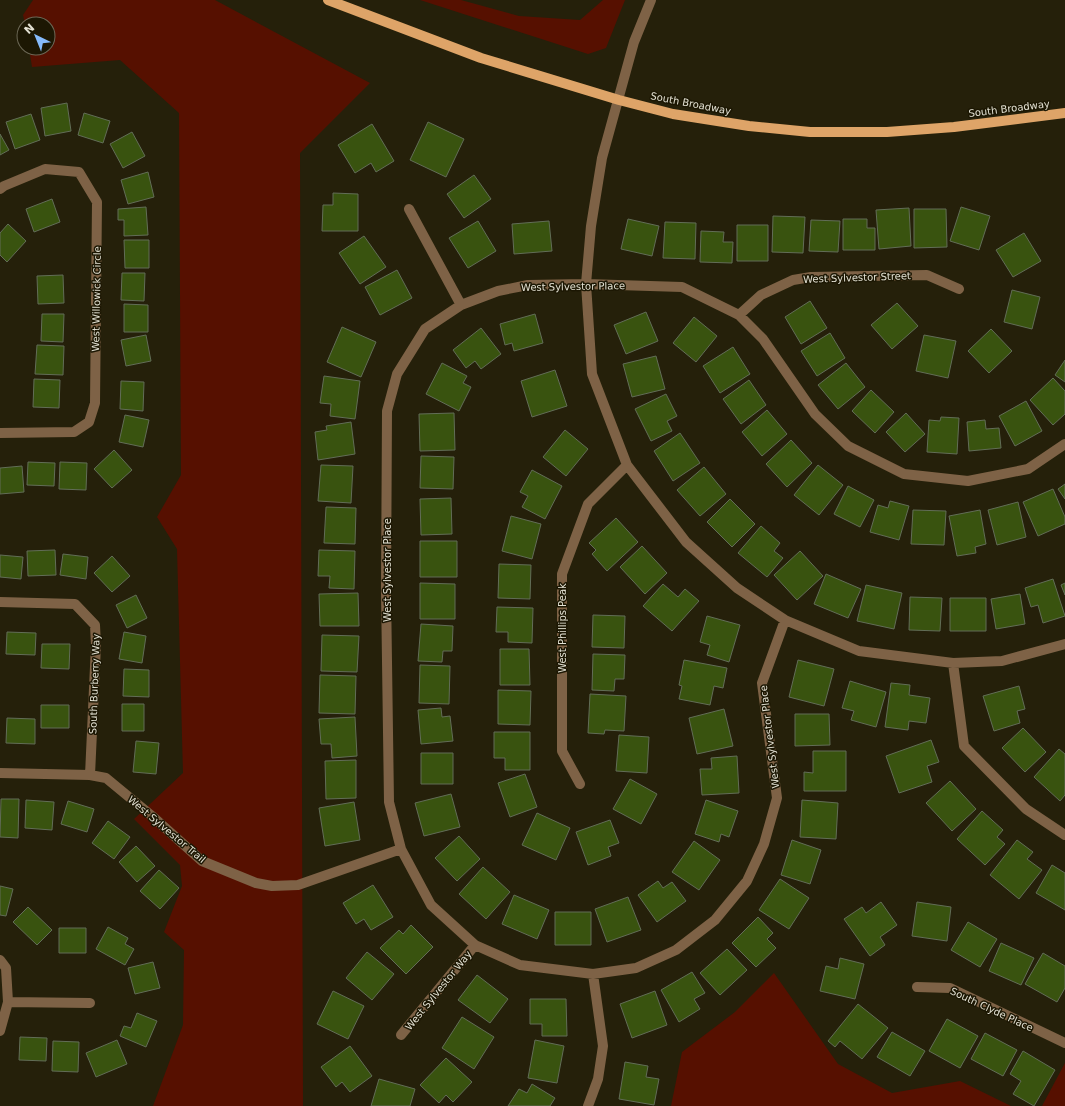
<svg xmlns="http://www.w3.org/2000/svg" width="1065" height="1106" font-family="'DejaVu Sans',sans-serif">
<rect width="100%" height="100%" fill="#25200a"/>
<!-- green -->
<path fill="#561000" d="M33,0H215L370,83L300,153L303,1106H153L183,1025L184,950L164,932L182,886L180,865L134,819L183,773L177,549L157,517L181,475L179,113L120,60L32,67L29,48H48V24H25L23,15Z
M420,0H461L519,16L580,20L603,0H625L606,48L588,54Z
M774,973L838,1064L892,1093L960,1081L1011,1106H671L682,1052L735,1012Z
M1065,1063V1106H1042Z"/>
<!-- building -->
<path fill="#39530f" stroke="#626d57" d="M67,103L71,131L45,136L41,108Z
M84,113L110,121L103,143L78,135Z
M31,114L40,140L15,149L6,122Z
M428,122L464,139L446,177L410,160Z
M372,124L394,161L376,172L371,163L355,173L338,145Z
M132,132L145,156L123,168L110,144Z
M0,134L9,150L0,155Z
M148,172L154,197L128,204L121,180Z
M474,175L491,199L464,218L447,194Z
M333,193L358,194V231H322L323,205H333Z
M52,199L60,222L34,232L26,209Z
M146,207L148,235L124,236V220H118V209Z
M961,207L990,216L979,250L950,241Z
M909,208L911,246L879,249L876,210Z
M914,209H946L947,247L914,248Z
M773,216L805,217L803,253L772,252Z
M628,219L659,226L652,256L621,249Z
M843,219H867V228H875V250H843Z
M811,220L840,221L838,252L809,251Z
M478,221L496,251L468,268L449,238Z
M549,221L552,251L514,254L512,224Z
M665,222L696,223L695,259L663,258Z
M8,224L26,241L7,262L0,255V233Z
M737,225H768V261H737Z
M701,231L724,232L723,242H733L732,263L700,262Z
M1024,233L1041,261L1013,277L996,250Z
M364,236L386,267L360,284L339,253Z
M124,240H149V268H125Z
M397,270L412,298L380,315L365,287Z
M122,273H145L144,301L121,300Z
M63,275L64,303L38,304L37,276Z
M1012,290L1040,297L1032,329L1004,322Z
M810,301L827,328L801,344L785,317Z
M897,303L918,326L892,349L871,325Z
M124,304L148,305V332H124Z
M646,312L658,341L626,354L614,325Z
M42,314H64L63,342L41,341Z
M535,314L543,343L514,351L512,343L505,345L500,324Z
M694,317L717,336L696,362L673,343Z
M342,327L376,342L361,377L327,362Z
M481,328L501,354L481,369L475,361L466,368L453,350Z
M991,329L1012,351L989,373L968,351Z
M830,333L845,358L817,376L801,351Z
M146,335L151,361L126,366L121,340Z
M924,335L956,341L948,378L916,371Z
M37,345L64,346L63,375L35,374Z
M733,347L750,374L720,393L703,366Z
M656,356L665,389L632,397L623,364Z
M1065,360V382L1055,375Z
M442,363L467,376L463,383L471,387L459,411L426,394Z
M846,363L865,387L838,409L818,385Z
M555,370L567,406L532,417L521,381Z
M324,376L360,381L355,419L330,416L331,404L320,403Z
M1053,378L1065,391V414L1053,425L1030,400Z
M34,379L60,380L59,408L33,407Z
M749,380L766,405L741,424L723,399Z
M121,381L144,382L143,411L120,409Z
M871,390L894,412L875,433L852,411Z
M666,394L677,416L667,421L672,431L651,441L635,409Z
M1026,401L1042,431L1015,446L999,416Z
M767,410L787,434L762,456L742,432Z
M454,413L455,450L420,451L419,414Z
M906,413L925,434L905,452L886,432Z
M125,415L149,420L143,447L119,442Z
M941,417L959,418L957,454L927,452L929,420L940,421Z
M985,420L986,429L999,428L1001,448L969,451L967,422Z
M351,422L355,454L318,460L315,432L327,430L326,426Z
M565,430L588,449L566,476L543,457Z
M680,433L700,463L673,481L654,451Z
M791,440L812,463L787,487L766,464Z
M114,450L132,470L112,488L94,469Z
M421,456L454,457L453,489L420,488Z
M28,462L55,463L54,486L27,485Z
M60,462L87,463L86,490L59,489Z
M321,465L353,466L351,503L318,501Z
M818,465L843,485L819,515L794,495Z
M22,466L24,492L0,494V468Z
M704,467L726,494L700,516L677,490Z
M532,470L562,486L545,519L522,507L528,496L520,492Z
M1065,484V499L1058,489Z
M848,486L874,500L860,527L834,514Z
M1053,489L1065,517V524L1038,536L1023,502Z
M451,498L452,534L421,535L420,499Z
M730,499L755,524L732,547L707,522Z
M890,501L909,506L899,540L870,532L878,505L888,508Z
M1018,502L1026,537L997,545L988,510Z
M326,507L356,508L355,544L324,543Z
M913,510L946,511L944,545L911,544Z
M980,510L986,544L975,547L976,553L957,556L949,516Z
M511,516L541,524L532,559L502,551Z
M616,518L638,542L607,571L592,554L596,550L589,543Z
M761,526L780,543L774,551L783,558L767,577L738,553Z
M420,541H457V577H420Z
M642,546L667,573L645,594L620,567Z
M55,550L56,575L28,576L27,551Z
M319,550L355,551L354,589L329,588L330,576H318Z
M800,551L823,576L797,600L774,575Z
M63,554L88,557L86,579L60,575Z
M0,555L23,557L21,579L0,577Z
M112,556L130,576L112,592L94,573Z
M499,564L531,565L530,599L498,598Z
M826,574L861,589L848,618L814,604Z
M1053,579L1065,616L1043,623L1038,605L1031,607L1025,588Z
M420,583L455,584V619H420Z
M1065,583V595L1061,585Z
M663,584L678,597L685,589L699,601L672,631L643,606Z
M866,585L902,593L894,629L857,621Z
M358,593L359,626H320L319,594Z
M1020,594L1025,624L996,629L991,599Z
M136,595L147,618L127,628L116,605Z
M910,597L942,598L940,631L909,630Z
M950,598H986V631H950Z
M497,607L533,608L532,643L508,642V632H496Z
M593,615L625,616L624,648L592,647Z
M707,616L740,625L729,662L707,655L710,645L700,642Z
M421,624L453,626L452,651H443L442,662L418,661Z
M7,632L36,633L35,655L6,654Z
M124,632L146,636L142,663L119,659Z
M322,635L359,636L357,672L321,671Z
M42,644H70L69,669L41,668Z
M500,649H529L530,685H500Z
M593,654L625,655L624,679H615L614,691L592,690Z
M684,660L727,668L723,688L714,686L710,705L679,699L682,686L679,685Z
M798,660L834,669L824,706L789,697Z
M420,665L450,666L449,704L419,703Z
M124,669L149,670V697L123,696Z
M320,675L356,676L355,714L319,713Z
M850,681L886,692L876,727L851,720L854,711L842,708Z
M891,683L910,685L909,695L930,698L926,723L909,721L908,730L885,727Z
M1019,686L1025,709L1017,711L1020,723L994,731L983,696Z
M498,690L531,691L530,725L498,724Z
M590,694L626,696L624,731L605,730L604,734L588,733Z
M122,704H144V731H122Z
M41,705H69V728H41Z
M441,708L442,717L450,716L453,741L421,744L418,710Z
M724,709L733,746L697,754L689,718Z
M795,714H829L830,745L795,746Z
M355,717L357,756L332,758L331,744H321L319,719Z
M7,718L35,719V744L6,743Z
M1023,728L1046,752L1025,772L1002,748Z
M494,732H530V770H505V758H494Z
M619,735L649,737L647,773L616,771Z
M931,740L939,762L927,766L932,782L899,793L886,756Z
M136,741L159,743L156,774L133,772Z
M1059,749L1065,754V795L1060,801L1034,777Z
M813,751H846V791H804V772L813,773Z
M421,753H453V784H421Z
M737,756L739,793L702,795L700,769H712L711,758Z
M356,760V798L326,799L325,761Z
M525,774L537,807L510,817L498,783Z
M630,779L657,794L641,824L613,809Z
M950,781L976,809L952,831L926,803Z
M451,794L460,827L424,836L415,803Z
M1,799H19L18,838L0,837Z
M26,800L54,802L52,830L25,828Z
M706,800L738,811L729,837L721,834L719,842L695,834Z
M802,800L838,803L836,839L800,837Z
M68,801L94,809L87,832L61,824Z
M354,802L360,840L325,846L319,808Z
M982,811L1003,830L997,837L1005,844L985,865L957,839Z
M537,813L570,828L556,860L522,845Z
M610,820L619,843L608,847L611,856L588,865L576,832Z
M108,821L130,837L114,859L92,843Z
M459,836L480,859L457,881L435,858Z
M792,840L821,850L810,884L781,875Z
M1017,840L1033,852L1027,859L1042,870L1019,899L990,875Z
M694,841L720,860L699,890L672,872Z
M136,846L155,866L137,882L119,862Z
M1052,865L1065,873V910L1036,893Z
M483,867L510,892L486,919L459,894Z
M159,870L179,888L160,909L140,891Z
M780,879L809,898L789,929L759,910Z
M658,881L663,888L672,882L686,901L657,922L638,895Z
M373,885L393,917L371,930L364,919L356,924L343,903Z
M0,886L13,889L6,916L0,915Z
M514,895L549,910L537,939L502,924Z
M628,897L641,930L607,942L595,909Z
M881,902L897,925L880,937L885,945L870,956L844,919L862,907L866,913Z
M917,902L951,907L947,941L912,936Z
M28,907L52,930L37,945L13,922Z
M555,912H591V945H555Z
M758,917L773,933L767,939L776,948L756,967L732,943Z
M968,922L997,939L980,967L951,950Z
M411,925L433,947L406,974L380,948L399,930L403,934Z
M108,927L128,938L125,944L134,949L125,965L96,949Z
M59,928H86V953H59Z
M1001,943L1034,958L1021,985L989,971Z
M727,949L747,970L720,995L700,973Z
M367,952L394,974L372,1000L346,978Z
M1043,953L1065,966V988L1057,1002L1025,984Z
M840,958L864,964L855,999L820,991L826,966L838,969Z
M153,962L160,988L135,994L128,968Z
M692,972L705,993L694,999L700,1009L679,1022L661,990Z
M477,975L508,999L490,1023L458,1000Z
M333,991L364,1006L348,1039L317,1024Z
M655,991L667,1025L632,1038L620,1004Z
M530,999H566L567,1036H542V1024H530Z
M858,1004L888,1028L862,1059L840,1041L835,1047L828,1041Z
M137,1013L157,1021L146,1047L120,1036L124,1026L131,1028Z
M462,1017L494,1037L474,1069L442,1048Z
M947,1019L978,1036L960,1068L929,1051Z
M892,1032L925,1051L910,1076L877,1057Z
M985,1033L1017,1050L1003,1076L971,1059Z
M20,1037L47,1038L46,1061L19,1060Z
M117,1040L127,1064L96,1077L86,1053Z
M535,1040L564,1046L557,1083L528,1078Z
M53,1041L79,1042L78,1072L52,1071Z
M350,1046L372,1076L350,1092L342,1082L336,1087L321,1067Z
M1023,1051L1055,1070L1034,1106L1013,1094L1021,1081L1010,1074Z
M446,1058L472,1082L453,1102L446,1095L439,1103L420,1085Z
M625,1062L648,1066L646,1077L659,1079L654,1105L619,1099Z
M379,1079L415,1089L410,1106H371Z
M532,1084L555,1098L550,1106H508L519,1089L527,1093Z"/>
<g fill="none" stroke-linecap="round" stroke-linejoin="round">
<!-- minor -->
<path stroke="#7e6246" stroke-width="10" d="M651,0L634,42L602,158L591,226L586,284L592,374L627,465L686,542L737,588L785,620L859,651L953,663L1002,661L1065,644
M0,189L4,186L45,169L79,172L97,202L95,403L89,422L74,432L0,433
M409,209L461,305
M739,315L761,295L793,280L811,277L927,275L959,289
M0,602L75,604L95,625L96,645L90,775
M785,620L762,683L777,798L764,844L747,881L715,920L676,950L636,968L593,974L520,965L475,945L431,905L401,849L389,802L386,591L387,411L397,374L425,329L461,305L498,291L528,285L586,284L682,287L739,315L763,339L815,414L848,446L904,474L968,481L1028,469L1065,444
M953,663L964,746L1026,809L1065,835
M0,773L90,775L106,778L152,816L202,861L256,883L272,886L298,885L401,849
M580,784L562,751V574L588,504L627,465
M0,960L6,968L8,1002L0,1031
M917,987L950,988L1065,1043
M8,1002L90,1003
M401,1035L475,945
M588,1106L598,1079L603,1046L593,974"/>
<!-- major -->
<path stroke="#dea468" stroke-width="10" d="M328,0L481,58L619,100L673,114L749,126L810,132H887L954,127L1065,113"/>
</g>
<g text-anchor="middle" stroke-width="3" stroke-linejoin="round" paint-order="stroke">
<!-- street labels -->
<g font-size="10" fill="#e3e1d3" stroke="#1c1703">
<text transform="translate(691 103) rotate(11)" y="4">South Broadway</text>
<text transform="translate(1009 108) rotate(-7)" y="4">South Broadway</text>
<text transform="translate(857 277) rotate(-2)" y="4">West Sylvestor Street</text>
<text transform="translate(573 286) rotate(-1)" y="4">West Sylvestor Place</text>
<text transform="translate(96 299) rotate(-89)" y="4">West Willowick Circle</text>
<text transform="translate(387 570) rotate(-90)" y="4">West Sylvestor Place</text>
<text transform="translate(562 628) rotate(-90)" y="4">West Phillips Peak</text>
<text transform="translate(94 684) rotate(-88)" y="4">South Burberry Way</text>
<text transform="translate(769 737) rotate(-97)" y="4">West Sylvestor Place</text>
<text transform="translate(167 829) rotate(40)" y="4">West Sylvestor Trail</text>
<text transform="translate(438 990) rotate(-51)" y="4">West Sylvestor Way</text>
<text transform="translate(992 1009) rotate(25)" y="4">South Clyde Place</text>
</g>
</g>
<!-- north arrow -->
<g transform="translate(36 36) rotate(317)"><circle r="19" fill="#1c1703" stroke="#6c6856"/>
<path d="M0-3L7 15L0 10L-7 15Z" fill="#86bbfb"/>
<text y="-6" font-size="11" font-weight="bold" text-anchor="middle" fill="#e3e1d3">N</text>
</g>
</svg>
